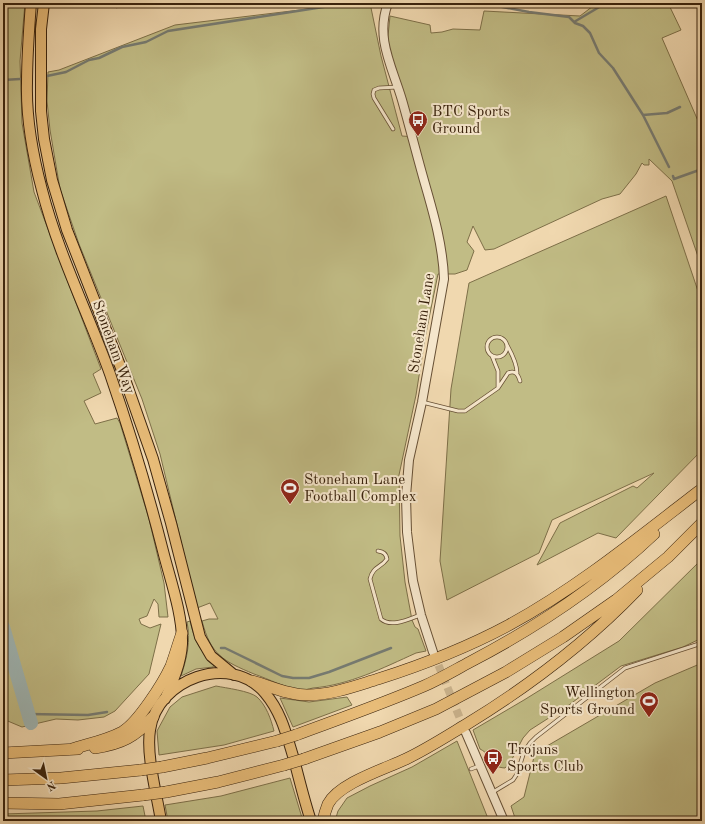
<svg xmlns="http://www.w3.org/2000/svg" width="705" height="824" font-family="'Old Standard TT',serif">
<rect width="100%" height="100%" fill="#f0d8af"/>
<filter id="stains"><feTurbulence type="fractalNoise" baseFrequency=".005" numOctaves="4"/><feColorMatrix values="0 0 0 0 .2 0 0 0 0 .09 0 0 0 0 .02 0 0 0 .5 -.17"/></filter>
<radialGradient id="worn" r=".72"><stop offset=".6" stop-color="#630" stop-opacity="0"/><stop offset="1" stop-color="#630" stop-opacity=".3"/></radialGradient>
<!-- green -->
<path fill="#c1bc85" stroke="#7d6f48" d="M3,3H25L20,61L22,123L34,192L101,369L93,374L101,393L84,401L95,424L117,418L120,423L149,519L164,583L168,617H159L158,604L154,599L147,616L139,619L141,624L150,628L161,624L149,674L115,711L104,717L78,720L56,719L22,727L3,719Z
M358,3H370L381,56L402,136L417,137L407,104L387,46L390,16L430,25L431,33L442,32L453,29L480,30L484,11L580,16L597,3H668L681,30L662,38L702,130V268L672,181L649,159V165H644L642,163L636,174L620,194L602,199L494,249L485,250L473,226L467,242L474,251L467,270L455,274H438L425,338L416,395L399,475L400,536L405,582L412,620L415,627L418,629L426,651L416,653C383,668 349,685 313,688C309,689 304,690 301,690C285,688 269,679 254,674C223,661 211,655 202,621L209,619H218L210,603L197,608L160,454L142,399L79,244L60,189L50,130L47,101L48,72L59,70L175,25Z
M666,196L702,303V450L616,538L598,533L537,565L560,523L633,486L637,488L654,473L552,520L539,553L447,600L440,561L451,389L469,283Z
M702,559V638L683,647L621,666L569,705L530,730L523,738L511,761L505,768C488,767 494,756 480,749L473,730L524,700L619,641Z
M190,621C195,642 199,649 214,665L213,667L196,669L181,676C187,658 191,640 187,622Z
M702,663V821H516L511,806L524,797L535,753L655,683Z
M216,686C226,688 250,691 257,697C266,705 271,719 274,731L224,745L159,755L157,731L170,707L182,697Z
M347,697L352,705L293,727L280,698L309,702Z
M457,741L489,821H335L338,811L347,798L370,786L412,767Z
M290,778L303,821H168L165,805L221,796Z
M143,806L146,821H22L3,820V814L97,811Z"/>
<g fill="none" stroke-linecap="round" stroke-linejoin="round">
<!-- stream -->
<path stroke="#767b72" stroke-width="2.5" d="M482,3L529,12L569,17L575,23L583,26L590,33L599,53L613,68L643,115L669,167
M574,22L606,3
M47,76L66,72L89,60L99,58L122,47L146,42L168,31L349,3
M3,80L20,79
M643,115L667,113L680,107
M673,176L674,179L702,169
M221,648H225L282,676L293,678H309L329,672L391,648
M28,714L88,715L107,712"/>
<!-- river -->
<path stroke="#9fb7b6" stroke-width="14" d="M3,627L31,723"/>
<!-- tertiary-tunnel -->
<path stroke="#cbb48e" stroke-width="8" stroke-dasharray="8 4" stroke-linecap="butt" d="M434,654L465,731"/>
<!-- service casing -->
<g stroke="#675035" stroke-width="4.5">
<path id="service" d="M393,129L374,98L373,94L374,90L379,88L398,87
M487 347a10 10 0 1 1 20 0a10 10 0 1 1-20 0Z
M507,345C512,354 517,364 517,373
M492,356L498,371V388
M422,402L458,411H465L498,388L508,373C515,370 518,374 520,381
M378,551C383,552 386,553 387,559C381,568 373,566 370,579L381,619C391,628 409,619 420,615
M471,769L479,766
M493,792L513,780L517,774L524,752L530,743L536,737L625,668L702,643"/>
</g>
<!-- minor casing -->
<g stroke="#675035" stroke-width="8">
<path id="minor" d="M117,4L119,3"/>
</g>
<!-- tertiary casing -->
<g stroke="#675035" stroke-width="10">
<path id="tertiary" d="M388,3C375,38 392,66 402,100C410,128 417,156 425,184C434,215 443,247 444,279L422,402L409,460L406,496L407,532L413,581L421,615L433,652
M466,733L504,821"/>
</g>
<!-- primary casing -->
<g stroke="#39220c" stroke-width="12">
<path id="primary" d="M31,3C29,29 27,56 27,83C26,119 33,156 42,190C58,253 88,313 110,374C130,432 148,492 163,551C170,579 183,615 182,644C181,663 173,681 165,699
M44,3L41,29V111L44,139L52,180L67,230L121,368L153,459L171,523L200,637L211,656L234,675
M161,821C157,795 146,756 150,730C157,679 230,652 265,693C281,712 286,733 293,756C299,778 304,800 311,821"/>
</g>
<!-- motorway casing -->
<g stroke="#39220c" stroke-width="12">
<path id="motorway" d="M252,681C270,686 288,695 307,695C331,695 355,686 378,679C422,665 468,647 509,625C577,588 638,538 699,491
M296,735C339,719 382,704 424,686C440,679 455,670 470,662C537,627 599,586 654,534
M95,748C122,744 135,737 153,717
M72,749C88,744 107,740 122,732C138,723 163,683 171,666C175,655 178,644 182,633
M3,753L78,749
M304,759L380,732L436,709L506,672L563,637L616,600L668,557L702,523
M162,767L207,758L277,741
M3,780L61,778L141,770
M166,792L218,782L284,765
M3,803L59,804L143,795
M323,821C324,815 326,809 328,804C339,783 385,769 406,759C427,749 447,736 467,724C529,686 587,642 637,590"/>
</g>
<!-- service -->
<use href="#service" stroke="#f5e6cb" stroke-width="3"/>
<!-- minor -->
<use href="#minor" stroke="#f5e6cb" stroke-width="6"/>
<!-- tertiary -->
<use href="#tertiary" stroke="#f5e6cb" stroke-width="8"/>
<!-- primary -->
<use href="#primary" stroke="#e8bc78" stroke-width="10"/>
<!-- motorway -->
<use href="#motorway" stroke="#e8bc78" stroke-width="11"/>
<!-- motorway-bridge casing -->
<g stroke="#39220c" stroke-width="12" stroke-linecap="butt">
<path id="motorway-bridge" d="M277,741L296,735
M284,765L304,759
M141,770L162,767
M143,795L166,792"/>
</g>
<!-- motorway-bridge -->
<use href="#motorway-bridge" stroke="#e8bc78" stroke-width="11"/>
</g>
<!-- icons -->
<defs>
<g id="bus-pin" transform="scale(1)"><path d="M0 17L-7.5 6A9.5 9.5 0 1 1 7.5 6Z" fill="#8f2418" stroke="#f5e6cb"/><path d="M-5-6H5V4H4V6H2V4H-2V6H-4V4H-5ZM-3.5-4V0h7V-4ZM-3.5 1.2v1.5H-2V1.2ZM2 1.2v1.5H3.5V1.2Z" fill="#fff"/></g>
<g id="stadium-pin" transform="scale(1)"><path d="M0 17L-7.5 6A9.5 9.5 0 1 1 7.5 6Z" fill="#8f2418" stroke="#f5e6cb"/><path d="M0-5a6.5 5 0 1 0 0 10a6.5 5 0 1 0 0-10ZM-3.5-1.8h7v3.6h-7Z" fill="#fff"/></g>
</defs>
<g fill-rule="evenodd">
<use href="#bus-pin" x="418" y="120"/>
<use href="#stadium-pin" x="290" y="488"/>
<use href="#stadium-pin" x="649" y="701"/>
<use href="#bus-pin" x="493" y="758"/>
</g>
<g text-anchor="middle" stroke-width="4" stroke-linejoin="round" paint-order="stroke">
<!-- poi labels -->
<g font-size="15" fill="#39220c" stroke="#f5e6cb" text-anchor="start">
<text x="432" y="116">BTC Sports<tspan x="432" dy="17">Ground</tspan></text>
<text x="304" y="484">Stoneham Lane<tspan x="304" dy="17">Football Complex</tspan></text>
<text x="635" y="697" text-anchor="end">Wellington<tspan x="635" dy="17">Sports Ground</tspan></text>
<text x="507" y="754">Trojans<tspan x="507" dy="17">Sports Club</tspan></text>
</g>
<!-- street labels -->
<g font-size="15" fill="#39220c" stroke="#f5e6cb">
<text transform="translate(421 323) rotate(-81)" y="5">Stoneham Lane</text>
<text transform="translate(114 347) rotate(70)" y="5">Stoneham Way</text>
</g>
</g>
<!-- margin -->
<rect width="705" height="824" fill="none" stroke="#f0d8af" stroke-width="16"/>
<rect x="4" y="4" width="697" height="816" fill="none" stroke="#39220c" stroke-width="2"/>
<rect x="8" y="8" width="689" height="808" fill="none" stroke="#39220c"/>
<!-- north arrow -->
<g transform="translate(46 778) rotate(147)" stroke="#f5e6cb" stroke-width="3" paint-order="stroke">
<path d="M0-3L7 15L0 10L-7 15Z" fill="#39220c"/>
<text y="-6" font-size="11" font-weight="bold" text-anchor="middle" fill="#39220c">N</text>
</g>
<rect width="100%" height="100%" filter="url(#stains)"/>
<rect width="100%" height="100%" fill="url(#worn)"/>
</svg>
